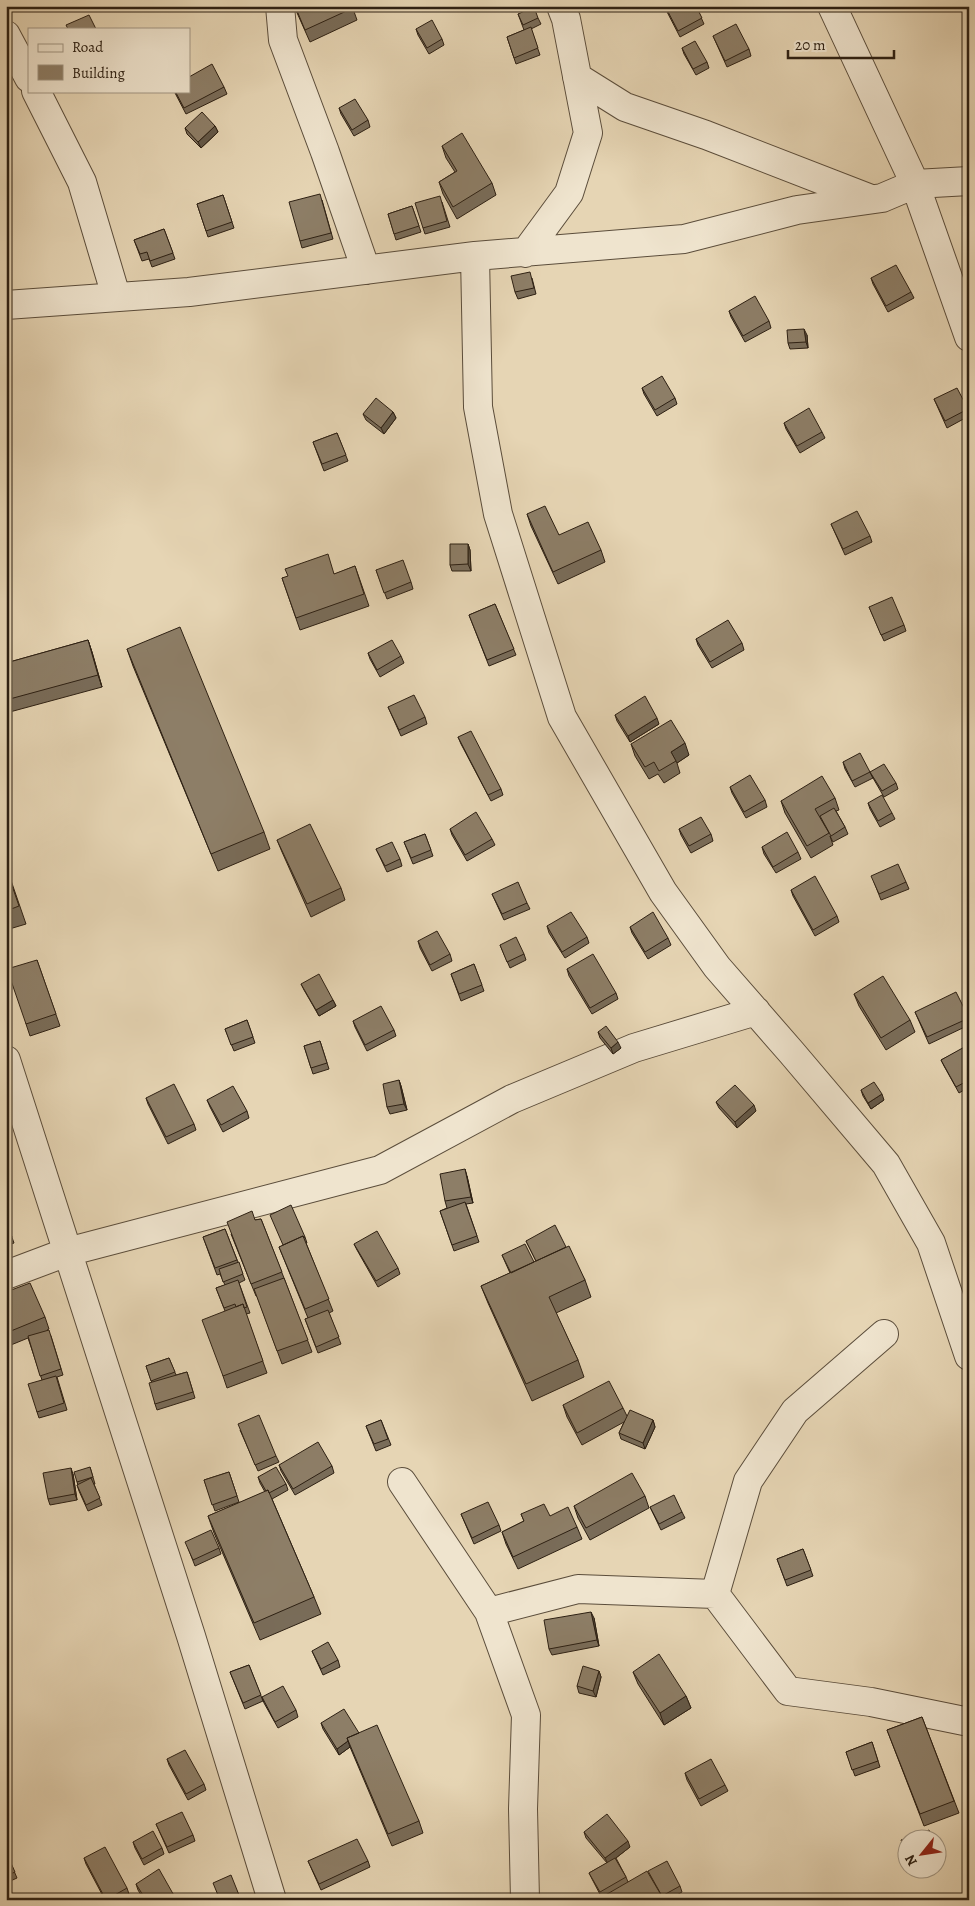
<svg xmlns="http://www.w3.org/2000/svg" width="975" height="1906" font-family="Alegreya,serif">
<rect width="100%" height="100%" fill="#e6d5b4"/>
<filter id="stains"><feTurbulence type="fractalNoise" baseFrequency=".004" numOctaves="4"/><feColorMatrix values="0 0 0 0 .2 0 0 0 0 .09 0 0 0 0 .02 0 0 0 .5 -.17"/></filter>
<radialGradient id="worn" r=".72"><stop offset=".6" stop-color="#630" stop-opacity="0"/><stop offset="1" stop-color="#630" stop-opacity=".3"/></radialGradient>
<g fill="none" stroke-linecap="round" stroke-linejoin="round">
<!-- minor casing -->
<g stroke="#5b4d3b" stroke-width="30">
<path id="minor" d="M280,6L283,40L325,152L366,270
M832,6L915,184L969,337
M6,35L29,78
M577,77L625,107L706,135L871,199
M36,91L82,182L116,296
M525,253L569,193L588,133L566,19L561,6
M475,256L478,407L498,514L562,717L663,892L717,967L792,1053L886,1164L931,1243L969,1356
M6,305L189,292L475,256L684,239L797,210L882,198L915,184L969,181
M6,1060L191,1636L272,1900
M6,1275L67,1252L380,1170L512,1099L634,1048L756,1011
M402,1482L489,1612L526,1715L523,1809L525,1900
M715,1594L748,1481L795,1411L884,1334
M489,1612L578,1589L715,1594L788,1691L871,1702L969,1722"/>
</g>
<!-- minor -->
<use href="#minor" stroke="#efe4ce" stroke-width="28"/>
</g>
<!-- wall -->
<path fill="#796c59" stroke="#2d2013" d="M294,6H352L357,20L310,42Z
M664,6H696L704,24L680,37Z
M518,14L538,18L541,24L531,29L540,55L516,64L507,37L524,30Z
M416,29L442,39L444,45L429,54L418,35Z
M713,36L749,49L751,56L727,67Z
M682,48L707,62L709,68L696,75L684,54Z
M224,87L227,94L186,114L174,91H189Z
M339,108L368,120L370,127L354,136L341,114Z
M215,126L218,132L201,148L187,134L185,128Z
M442,146L492,183L496,195L457,219L443,194L439,182L455,172L446,158Z
M223,195L234,228L208,237L197,204Z
M322,200L333,239L302,248L300,241Z
M442,202L450,227L425,234L423,228Z
M412,206L421,232L396,240L388,214Z
M164,229L175,259L152,267L149,259L142,261L134,240Z
M532,278L536,294L518,299L515,292Z
M871,278L911,292L914,298L888,312L873,284Z
M729,311L769,321L771,328L745,342L731,317Z
M807,335L808,348L790,349L788,343Z
M642,388L675,398L677,404L657,416L644,394Z
M934,399L968,409L969,416L947,428Z
M393,412L396,418L384,434L366,420L363,414Z
M784,423L822,432L825,438L800,453L786,429Z
M337,433L348,461L324,471L313,442Z
M527,514L559,535L601,550L605,562L558,584L531,526Z
M831,524L870,536L872,542L845,555Z
M468,544L470,550L471,571H452L450,565Z
M355,566L369,606L300,630L282,578L335,574Z
M376,570L411,582L413,589L387,599Z
M495,604L516,655L489,666L469,615Z
M869,607L904,625L906,631L884,641Z
M696,639L742,643L744,650L712,668L698,645Z
M88,640L92,652L102,687L6,713V663Z
M127,649L264,832L270,849L218,871L133,666Z
M368,653L401,656L404,663L380,677L370,659Z
M388,707L425,717L427,724L401,736Z
M615,715L659,724L630,742L617,721Z
M458,737L501,789L503,795L491,801L461,744Z
M631,744L689,755L677,763L680,773L664,783L658,774L649,779L635,756Z
M843,762L870,772L873,778L855,787L845,769Z
M870,772L896,783L898,789L884,797L873,778Z
M730,787L765,800L767,807L746,818L732,793Z
M835,798L839,810L836,811L845,827L848,834L833,842L830,836L833,845L811,858L785,813L781,801Z
M868,803L892,813L895,819L880,827L870,809Z
M450,829L492,839L495,845L467,861L452,835Z
M679,829L711,834L713,841L691,853L681,835Z
M425,834L433,856L413,864L404,842Z
M277,840L341,888L345,900L311,917L282,852Z
M762,847L798,852L801,859L776,873L764,854Z
M376,849L400,859L402,866L387,872Z
M6,866L26,924L6,930Z
M874,882H906L909,889L881,900Z
M791,890L837,916L839,922L815,936L793,896Z
M492,894L527,903L530,909L504,920Z
M547,926L587,937L589,943L565,958L549,933Z
M630,927L668,938L671,945L648,959L632,933Z
M418,941L450,954L452,961L432,971L420,948Z
M500,945L524,954L526,960L510,968Z
M37,960L60,1026L30,1036L26,1024Z
M474,964L484,991L461,1001L451,974Z
M567,969L616,993L618,999L592,1014L569,976Z
M301,984L333,1000L336,1006L319,1016L304,990Z
M854,994L910,1020L915,1032L886,1050L859,1006Z
M915,1012L969,1018V1025L929,1044Z
M247,1020L255,1043L234,1051L225,1029Z
M353,1021L394,1030L396,1036L367,1051L355,1027Z
M598,1032L621,1048L613,1054L600,1038Z
M320,1041L329,1069L313,1074L304,1046Z
M969,1046V1087L959,1093L944,1066L941,1060Z
M399,1080L401,1086L407,1110L390,1114L387,1107Z
M861,1090L884,1100L871,1109L863,1096Z
M146,1098L194,1124L196,1130L168,1144L148,1104Z
M207,1100L247,1111L249,1118L223,1132L210,1107Z
M716,1102L756,1111L737,1128L719,1108Z
M467,1176L473,1203L466,1204L479,1242L454,1251L440,1211L447,1208L445,1201Z
M261,1219L284,1278L312,1352L282,1364L257,1296H256L231,1234L255,1220Z
M6,1221L14,1243L6,1246Z
M225,1229L245,1280L239,1283L250,1313L246,1314L267,1373L227,1388L223,1376L225,1311L216,1288L225,1285L220,1274L217,1275L203,1237Z
M305,1237L307,1243H306L333,1311L329,1313L341,1344L318,1353L305,1319L308,1318L279,1247Z
M526,1241L566,1247L585,1280L591,1297L556,1313L578,1360L584,1377L532,1401L488,1303L481,1286L510,1273L502,1255L534,1262L536,1261Z
M354,1244L398,1268L400,1274L378,1287L357,1250Z
M6,1292L45,1317L49,1329L47,1330L51,1336L63,1375L57,1377L67,1410L39,1418L37,1412L42,1380L28,1338L6,1347Z
M169,1358L176,1375L187,1372L195,1398L157,1410L155,1404L152,1383L146,1366Z
M563,1405L623,1408L627,1416L653,1420L655,1427L645,1449L621,1439L619,1433L624,1422L582,1445L567,1417Z
M381,1420L391,1445L376,1451L366,1426Z
M240,1430L276,1456L279,1462L258,1471Z
M279,1465L332,1466L334,1473L295,1495L281,1471Z
M90,1467L95,1484H94L102,1505L88,1511L79,1491L77,1485H78L77,1482Z
M229,1472L239,1502L215,1511L204,1480Z
M73,1474L77,1500L50,1505L48,1499Z
M258,1477L286,1484L288,1490L272,1499L314,1597L321,1614L260,1640L214,1533L208,1516L265,1492L260,1483Z
M645,1496L649,1508L590,1540L578,1518L574,1506Z
M650,1507L682,1512L685,1518L661,1530Z
M461,1514L499,1525L501,1531L474,1544Z
M521,1514L550,1516L577,1527L582,1539L518,1569L506,1544L502,1532L524,1521Z
M188,1548H219L221,1554L195,1566Z
M803,1549L813,1576L787,1586L777,1559Z
M594,1618L599,1646L552,1655L549,1649Z
M312,1651L338,1660L340,1667L323,1675Z
M249,1665L263,1701L245,1709L230,1672Z
M599,1671L601,1677L596,1697L579,1693L577,1686Z
M633,1672L686,1696L691,1708L664,1725L638,1684Z
M262,1697L296,1710L298,1717L278,1728L264,1703Z
M922,1717L959,1813L924,1826L887,1730Z
M321,1723L359,1733L419,1821L423,1833L392,1846L350,1747L339,1755L323,1729Z
M872,1742L880,1767L855,1776L846,1752Z
M167,1759L204,1784L206,1790L188,1800L169,1765Z
M685,1773L725,1785L728,1791L701,1806L687,1780Z
M156,1824L193,1835L195,1841L169,1853Z
M584,1832L630,1847L616,1858L626,1877L628,1882L650,1875L680,1886L682,1892L668,1900H603L592,1879L589,1873L607,1863L586,1838Z
M133,1842L162,1848L164,1854L144,1865L135,1848Z
M6,1852L17,1878L6,1883Z
M84,1858L127,1888L129,1894L119,1900H105L86,1864Z
M308,1861H368L370,1867L321,1890Z
M136,1884L177,1900H144L138,1890Z"/>
<!-- shaded-wall -->
<path fill="#635848" stroke="#2d2013" d="M215,126L218,132L201,148L198,142Z
M804,329L807,335L808,348L806,342Z
M393,412L396,418L384,434L381,428Z
M468,544L470,550L471,571L468,564Z
M88,640L92,652L102,687L98,675Z
M657,718L659,724L630,742L628,736Z
M685,743L689,755L677,763L671,752Z
M333,1000L336,1006L319,1016L316,1010Z
M618,1042L621,1048L613,1054L611,1048Z
M399,1080L401,1086L407,1110L404,1104Z
M882,1094L884,1100L871,1109L868,1103Z
M754,1105L756,1111L737,1128L735,1122Z
M465,1169L467,1176L473,1203L471,1197Z
M653,1420L655,1427L645,1449L643,1443Z
M71,1468L73,1474L77,1500L75,1494Z
M591,1612L594,1618L599,1646L597,1640Z
M599,1671L601,1677L596,1697L593,1691Z
M686,1696L691,1708L664,1725L660,1713Z
M348,1741L350,1747L339,1755L337,1749Z
M628,1841L630,1847L608,1864L605,1858Z"/>
<!-- building -->
<path fill="#8d7e67" stroke="#2d2013" d="M295,6H352L353,8L305,30Z
M665,6H696L702,18L678,31Z
M534,7L538,18L523,25L518,14Z
M89,15L96,29H68L66,25Z
M432,20L442,39L427,48L416,29Z
M736,24L749,49L725,61L713,36Z
M531,27L538,48L514,58L507,37Z
M695,41L707,62L693,69L682,48Z
M212,64L224,87L184,108L175,91H189V77Z
M355,99L368,120L352,130L339,108Z
M202,112L215,126L198,142L185,128Z
M462,133L492,183L453,207L439,182L457,171L442,146Z
M320,194L331,233L300,241L289,202Z
M223,195L232,222L206,231L197,204Z
M440,196L447,221L423,228L415,203Z
M412,206L419,226L394,234L388,214Z
M164,229L173,253L150,261L147,252L140,254L134,240Z
M896,265L911,292L886,306L871,278Z
M530,272L534,288L515,292L511,276Z
M755,296L769,321L743,336L729,311Z
M804,329L806,342L788,343L787,330Z
M662,376L675,398L655,410L642,388Z
M957,388L968,409L945,421L934,399Z
M376,398L393,412L381,428L363,414Z
M809,408L822,432L797,446L784,423Z
M337,433L346,455L322,464L313,442Z
M545,506L559,535L588,522L601,550L553,572L527,514Z
M857,511L870,536L843,549L831,524Z
M450,544H468V564L450,565Z
M328,554L334,574L355,566L364,594L296,618L282,578L288,576L285,569Z
M403,560L411,582L384,593L376,570Z
M892,597L904,625L881,635L869,607Z
M495,604L514,649L487,660L469,615Z
M728,620L742,643L710,662L696,639Z
M180,627L264,832L211,854L127,649Z
M88,640L98,675L6,700V663Z
M392,640L401,656L377,670L368,653Z
M414,695L425,717L399,730L388,707Z
M645,696L657,718L628,736L615,715Z
M671,720L685,743L671,752L676,761L659,771L654,762L645,767L631,744Z
M471,731L501,789L488,795L458,737Z
M860,753L870,772L852,781L843,762Z
M884,764L896,783L882,791L870,772Z
M750,775L765,800L744,812L730,787Z
M822,776L835,798L815,809L829,833L807,846L781,801Z
M882,795L892,813L878,821L868,803Z
M834,808L845,827L831,836L820,816Z
M476,812L492,839L465,855L450,829Z
M701,817L711,834L689,846L679,829Z
M310,824L341,888L307,904L277,840Z
M787,832L798,852L773,867L762,847Z
M425,834L431,850L411,858L404,842Z
M392,842L400,859L385,866L376,849Z
M898,864L906,882L879,894L871,876Z
M6,868L19,906L6,911Z
M815,876L837,916L813,930L791,890Z
M518,882L527,903L502,914L492,894Z
M571,912L587,937L562,952L547,926Z
M653,912L668,938L645,952L630,927Z
M437,931L450,954L430,965L418,941Z
M516,937L524,954L507,962L500,945Z
M593,954L616,993L590,1008L567,969Z
M37,960L56,1014L26,1024L7,969Z
M474,964L482,985L459,994L451,974Z
M319,974L333,1000L316,1010L301,984Z
M883,976L910,1020L881,1038L854,994Z
M956,992L969,1018L927,1037L915,1012Z
M381,1006L394,1030L365,1045L353,1021Z
M247,1020L253,1037L231,1045L225,1029Z
M606,1026L618,1042L611,1048L598,1032Z
M320,1041L327,1063L311,1068L304,1046Z
M968,1045L969,1080L956,1087L941,1060Z
M399,1080L404,1104L387,1107L383,1084Z
M874,1082L882,1094L868,1103L861,1090Z
M174,1084L194,1124L166,1137L146,1098Z
M735,1085L754,1105L735,1122L716,1102Z
M233,1086L247,1111L221,1125L207,1100Z
M465,1169L471,1197L445,1201L440,1174Z
M465,1202L477,1236L452,1245L440,1211Z
M291,1205L305,1237H303V1236L283,1245L270,1215Z
M252,1211L255,1220L261,1219L282,1272L251,1284L227,1222Z
M6,1221L12,1237L6,1239Z
M555,1225L566,1247L536,1261L526,1241Z
M225,1229L237,1260L215,1268L203,1237Z
M377,1231L398,1268L376,1281L354,1244Z
M303,1236L329,1299L305,1309L279,1247Z
M525,1244L534,1262L511,1273L502,1255Z
M569,1246L585,1280L549,1297L578,1360L526,1384L481,1286Z
M239,1262L243,1274L223,1282L219,1269Z
M284,1278L308,1340L277,1351L254,1289Z
M238,1280L247,1307L244,1308L243,1304L236,1307L235,1304L224,1308L216,1288Z
M30,1283L45,1317L6,1333V1292Z
M243,1304L263,1361L223,1376L202,1320Z
M328,1310L339,1337L316,1347L305,1319Z
M49,1330L61,1369L40,1376L28,1336Z
M169,1358L175,1372L151,1381L146,1366Z
M187,1372L193,1392L155,1404L149,1383Z
M56,1376L64,1403L37,1412L28,1384Z
M609,1381L623,1408L577,1433L563,1405Z
M630,1410L653,1420L643,1443L619,1433Z
M259,1415L276,1456L255,1465L238,1424Z
M381,1420L388,1439L374,1444L366,1426Z
M318,1442L332,1466L293,1489L279,1465Z
M90,1467L93,1477L77,1482L74,1472Z
M276,1467L286,1484L269,1493L268,1490L266,1491L258,1477Z
M71,1468L75,1494L48,1499L43,1473Z
M229,1472L237,1496L212,1505L204,1480Z
M632,1473L645,1496L586,1528L574,1506Z
M91,1478L100,1498L86,1505L77,1485Z
M268,1490L314,1597L254,1623L208,1516Z
M674,1495L682,1512L659,1524L650,1507Z
M488,1502L499,1525L472,1538L461,1514Z
M544,1504L550,1516L568,1507L577,1527L513,1557L502,1532L524,1521L521,1514Z
M211,1530L219,1548L193,1560L185,1542Z
M803,1549L811,1570L785,1580L777,1559Z
M591,1612L597,1640L549,1649L544,1620Z
M328,1642L338,1660L321,1669L312,1651Z
M659,1654L686,1696L660,1713L633,1672Z
M249,1665L261,1695L243,1703L230,1672Z
M583,1666L599,1671L593,1691L577,1686Z
M283,1686L296,1710L275,1722L262,1697Z
M344,1709L359,1733L347,1738L348,1741L337,1749L321,1723Z
M922,1717L954,1801L920,1814L887,1730Z
M377,1725L419,1821L388,1834L347,1738Z
M872,1742L878,1761L852,1770L846,1752Z
M185,1750L204,1784L186,1794L167,1759Z
M711,1759L725,1785L699,1799L685,1773Z
M182,1812L193,1835L167,1847L156,1824Z
M607,1814L628,1841L605,1858L584,1832Z
M929,1830L932,1838H908V1858L901,1840Z
M153,1831L162,1848L142,1859L133,1842Z
M357,1839L368,1861L319,1884L308,1861Z
M105,1847L127,1888L106,1900L84,1858Z
M6,1852L15,1872L6,1876Z
M615,1858L626,1877L600,1892L589,1873Z
M667,1861L680,1886L662,1896L648,1871Z
M159,1869L176,1899L175,1900H146L136,1884Z
M647,1871L664,1900H604L602,1897Z
M231,1875L241,1900H220L213,1883Z
M969,1893V1900H955Z
M472,1896L474,1900H462Z"/>
<!-- margin -->
<rect width="975" height="1906" fill="none" stroke="#e6d5b4" stroke-width="25"/>
<rect x="8" y="8" width="960" height="1891" fill="none" stroke="#2d2013" stroke-width="2.5"/>
<rect x="12" y="12" width="950" height="1881" fill="none" stroke="#2d2013"/>
<!-- legend -->
<rect x="28" y="28" width="162" height="65" fill="#efe4ce" stroke="#a19683"/>
<rect x="38" y="44" width="25" height="8" fill="#efe4ce" stroke="#a19683"/>
<text x="72" y="52" font-size="15" fill="#2d2013">Road</text>
<rect x="38" y="65" width="25" height="15" fill="#8d7e67" stroke="#a19683"/>
<text x="72" y="78" font-size="15" fill="#2d2013">Building</text>
<!-- north arrow -->
<g transform="translate(922 1854) rotate(240)"><circle r="24" fill="#efe4ce" stroke="#a19683"/>
<path d="M0-4L9 19L0 12L-9 19Z" fill="#8f2418"/>
<text y="-8" font-size="14" font-weight="bold" text-anchor="middle" fill="#2d2013">N</text>
</g>
<!-- scale -->
<path d="M788 50v8h106v-8" fill="none" stroke="#2d2013" stroke-width="2.5"/>
<text x="795" y="50" font-size="15" fill="#2d2013" stroke="#efe4ce" stroke-width="4" paint-order="stroke">20 m</text>
<rect width="100%" height="100%" filter="url(#stains)"/>
<rect width="100%" height="100%" fill="url(#worn)"/>
</svg>
